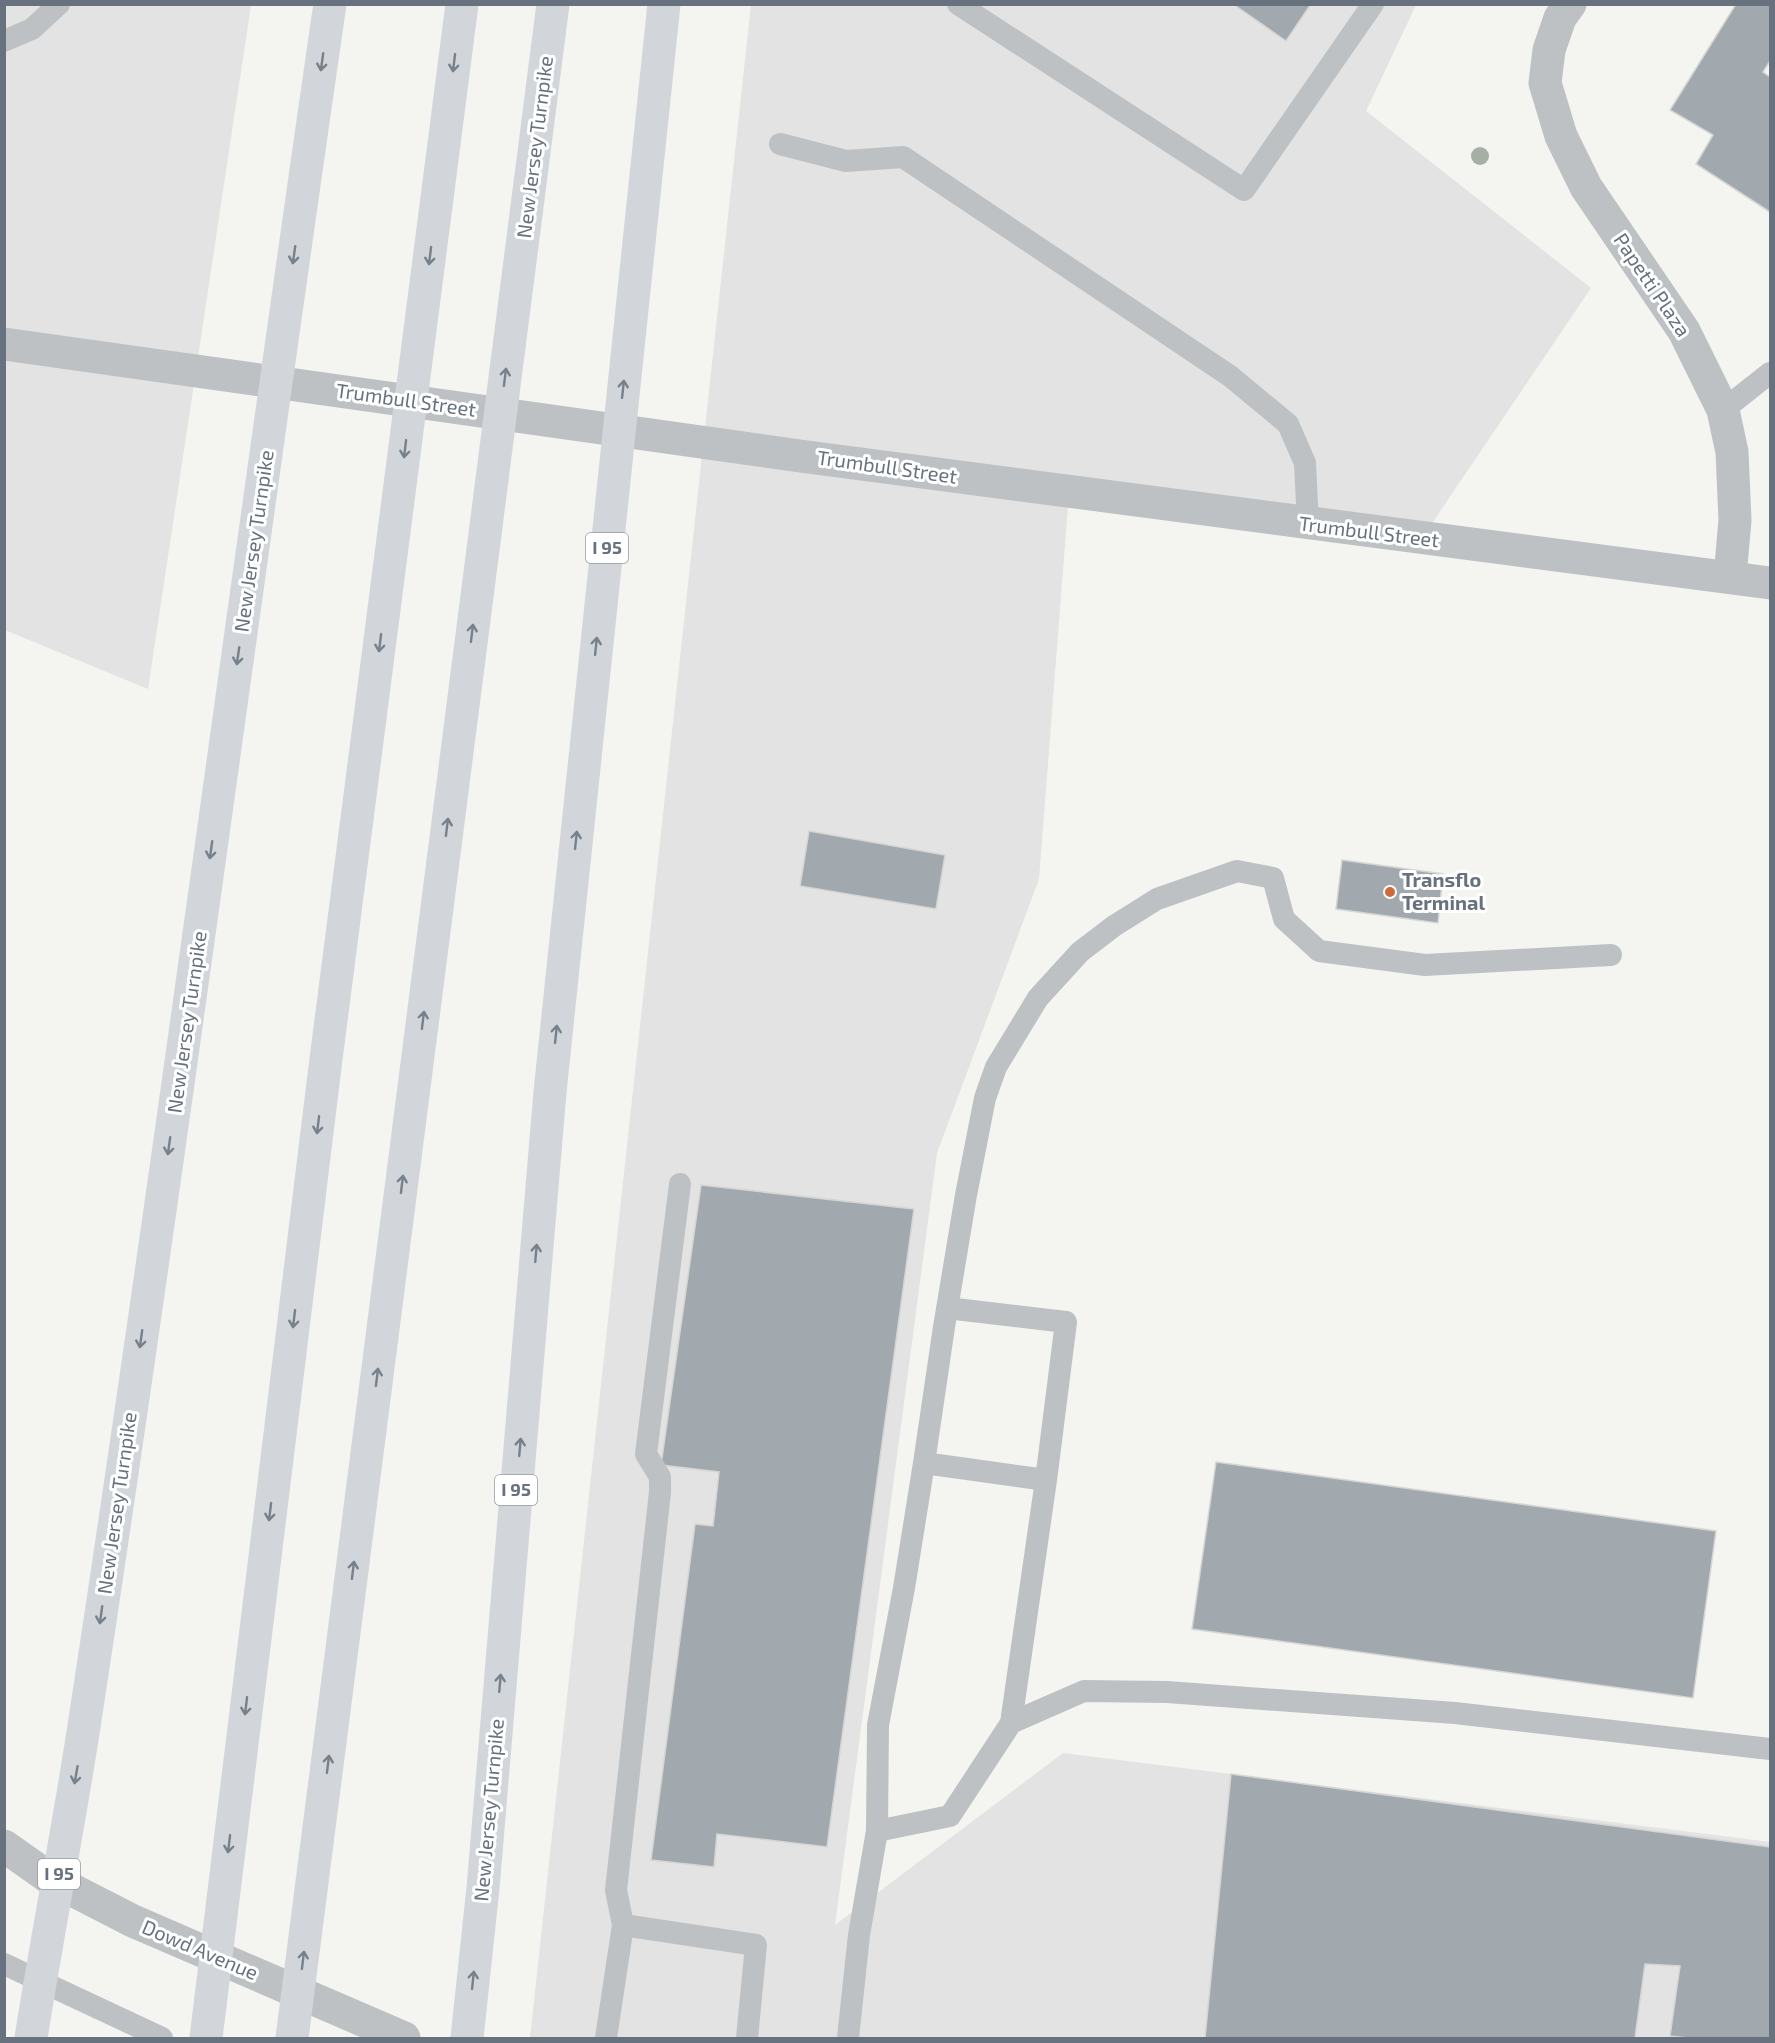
<svg xmlns="http://www.w3.org/2000/svg" width="1775" height="2043" font-family="'Exo 2',sans-serif">
<rect width="100%" height="100%" fill="#f4f4f1"/>
<!-- built -->
<path fill="#e2e3e2" d="M4,5H251L148,689L5,630Z
M751,5H1416L1366,111L1591,288L1418,544L1069,493L1039,879L937,1153L835,1925L1063,1753L1770,1842V2038H530Z"/>
<!-- building -->
<path fill="#a2a9ae" stroke="#d5d6d4" stroke-width="1.5" d="M1233,4H1311L1286,41Z
M1736,4H1770V61L1763,72L1770,77V212L1696,164L1713,135L1670,110Z
M809,831L945,855L936,909L800,886Z
M1342,860L1443,874L1438,923L1336,909Z
M701,1185L914,1209L827,1847L717,1834L714,1867L651,1860L695,1524L713,1526L719,1472L661,1465Z
M1216,1462L1716,1531L1693,1698L1192,1629Z
M1231,1774L1770,1847V2038H1688L1670,2036L1680,1966L1645,1964L1635,2038H1205Z"/>
<g fill="none" stroke-linecap="round" stroke-linejoin="round">
<!-- service -->
<path stroke="#bec1c4" stroke-width="22" d="M958,4L1244,190L1373,4
M4,41L32,29L59,4
M780,144L846,161L903,157L1230,376L1288,424L1305,463L1308,524
M1723,410L1770,373
M947,1308L1066,1322L1046,1480
M1011,1723L1084,1691L1167,1692L1455,1713L1770,1749
M877,1831L950,1816L1011,1723L1046,1480L924,1463
M623,1925L616,1890L660,1492V1477L646,1454L680,1184
M4,1964L162,2038
M606,2038L623,1925L756,1945L747,2038
M848,2038L859,1935L877,1831L878,1725L904,1588L924,1463L944,1327L966,1195L985,1098L996,1067L1038,998L1080,952L1114,926L1157,899L1237,871L1273,878L1284,919L1319,951L1425,965L1611,955"/>
<!-- minor -->
<path stroke="#bec1c4" stroke-width="33" d="M1570,4L1560,18L1549,50L1545,83L1561,136L1586,187L1684,331L1723,410L1732,452L1735,520L1730,577
M4,1846L51,1879L133,1921L404,2038"/>
<!-- tertiary -->
<path stroke="#bec1c4" stroke-width="33" d="M4,344L800,456L1770,583"/>
<!-- motorway -->
<path stroke="#d2d5d9" stroke-width="33" d="M31,2038C48,1930 70,1821 86,1713C173,1144 247,574 330,4
M206,2038L325,1067L462,4
M292,2038L553,4
M467,2038L483,1888L550,1092L664,4"/>
</g>
<!-- trees -->
<circle fill="#a6afa4" cx="1480" cy="156" r="9"/>
<!-- one-way arrows -->
<defs><path id="oneway-shaft" d="M-6 0H5M1.5-3L5.5 0L1.5 3" fill="none" stroke-width="1.6" stroke-linecap="round" stroke-linejoin="round" transform="scale(1.5)"/></defs>
<g stroke="#77818c">
<use href="#oneway-shaft" transform="translate(322 62) rotate(98)"/>
<use href="#oneway-shaft" transform="translate(454 63) rotate(97)"/>
<use href="#oneway-shaft" transform="translate(294 255) rotate(98)"/>
<use href="#oneway-shaft" transform="translate(430 256) rotate(97)"/>
<use href="#oneway-shaft" transform="translate(505 377) rotate(-83)"/>
<use href="#oneway-shaft" transform="translate(623 389) rotate(-84)"/>
<use href="#oneway-shaft" transform="translate(405 449) rotate(97)"/>
<use href="#oneway-shaft" transform="translate(472 633) rotate(-83)"/>
<use href="#oneway-shaft" transform="translate(380 643) rotate(97)"/>
<use href="#oneway-shaft" transform="translate(596 646) rotate(-84)"/>
<use href="#oneway-shaft" transform="translate(238 656) rotate(98)"/>
<use href="#oneway-shaft" transform="translate(447 827) rotate(-83)"/>
<use href="#oneway-shaft" transform="translate(576 840) rotate(-84)"/>
<use href="#oneway-shaft" transform="translate(211 850) rotate(98)"/>
<use href="#oneway-shaft" transform="translate(423 1020) rotate(-83)"/>
<use href="#oneway-shaft" transform="translate(556 1034) rotate(-84)"/>
<use href="#oneway-shaft" transform="translate(318 1125) rotate(97)"/>
<use href="#oneway-shaft" transform="translate(169 1146) rotate(98)"/>
<use href="#oneway-shaft" transform="translate(402 1184) rotate(-83)"/>
<use href="#oneway-shaft" transform="translate(536 1253) rotate(-85)"/>
<use href="#oneway-shaft" transform="translate(294 1319) rotate(97)"/>
<use href="#oneway-shaft" transform="translate(141 1339) rotate(98)"/>
<use href="#oneway-shaft" transform="translate(377 1377) rotate(-83)"/>
<use href="#oneway-shaft" transform="translate(520 1447) rotate(-85)"/>
<use href="#oneway-shaft" transform="translate(270 1512) rotate(97)"/>
<use href="#oneway-shaft" transform="translate(353 1570) rotate(-83)"/>
<use href="#oneway-shaft" transform="translate(101 1615) rotate(98)"/>
<use href="#oneway-shaft" transform="translate(500 1683) rotate(-85)"/>
<use href="#oneway-shaft" transform="translate(246 1706) rotate(97)"/>
<use href="#oneway-shaft" transform="translate(328 1764) rotate(-83)"/>
<use href="#oneway-shaft" transform="translate(76 1775) rotate(100)"/>
<use href="#oneway-shaft" transform="translate(229 1844) rotate(97)"/>
<use href="#oneway-shaft" transform="translate(303 1960) rotate(-83)"/>
<use href="#oneway-shaft" transform="translate(473 1980) rotate(-84)"/>
</g>
<!-- markers -->
<circle fill="#cc6a39" stroke="#fff" stroke-width="2" cx="1390" cy="892" r="6"/>
<g text-anchor="middle" stroke-width="6" stroke-linejoin="round" paint-order="stroke">
<!-- shield labels -->
<g fill="#fff" stroke="#959ca5" stroke-width="1.5">
<rect x="586" y="533" width="42" height="30" rx="4.5"/>
<rect x="495" y="1475" width="42" height="30" rx="4.5"/>
<rect x="38" y="1859" width="42" height="30" rx="4.5"/>
</g>
<g font-size="18" font-weight="bold" fill="#67727e">
<text x="607" y="554">I 95</text>
<text x="516" y="1496">I 95</text>
<text x="59" y="1880">I 95</text>
</g>
<!-- street labels -->
<g font-size="20" fill="#67727e" stroke="#fff">
<text transform="translate(535 147) rotate(-83)" y="7">New Jersey Turnpike</text>
<text transform="translate(1652 285) rotate(56)" y="7">Papetti Plaza</text>
<text transform="translate(406 400) rotate(8)" y="7">Trumbull Street</text>
<text transform="translate(887 467) rotate(8)" y="7">Trumbull Street</text>
<text transform="translate(1369 532) rotate(7)" y="7">Trumbull Street</text>
<text transform="translate(254 541) rotate(-82)" y="7">New Jersey Turnpike</text>
<text transform="translate(187 1022) rotate(-82)" y="7">New Jersey Turnpike</text>
<text transform="translate(117 1503) rotate(-82)" y="7">New Jersey Turnpike</text>
<text transform="translate(489 1810) rotate(-85)" y="7">New Jersey Turnpike</text>
<text transform="translate(200 1950) rotate(23)" y="7">Dowd Avenue</text>
</g>
<!-- poi labels -->
<g font-size="20" font-weight="bold" fill="#67727e" stroke="#fff" text-anchor="start">
<text x="1402" y="887">Transflo<tspan x="1402" dy="23">Terminal</tspan></text>
</g>
</g>
<!-- border -->
<rect width="1775" height="2043" fill="none" stroke="#67727e" stroke-width="12"/>
</svg>
